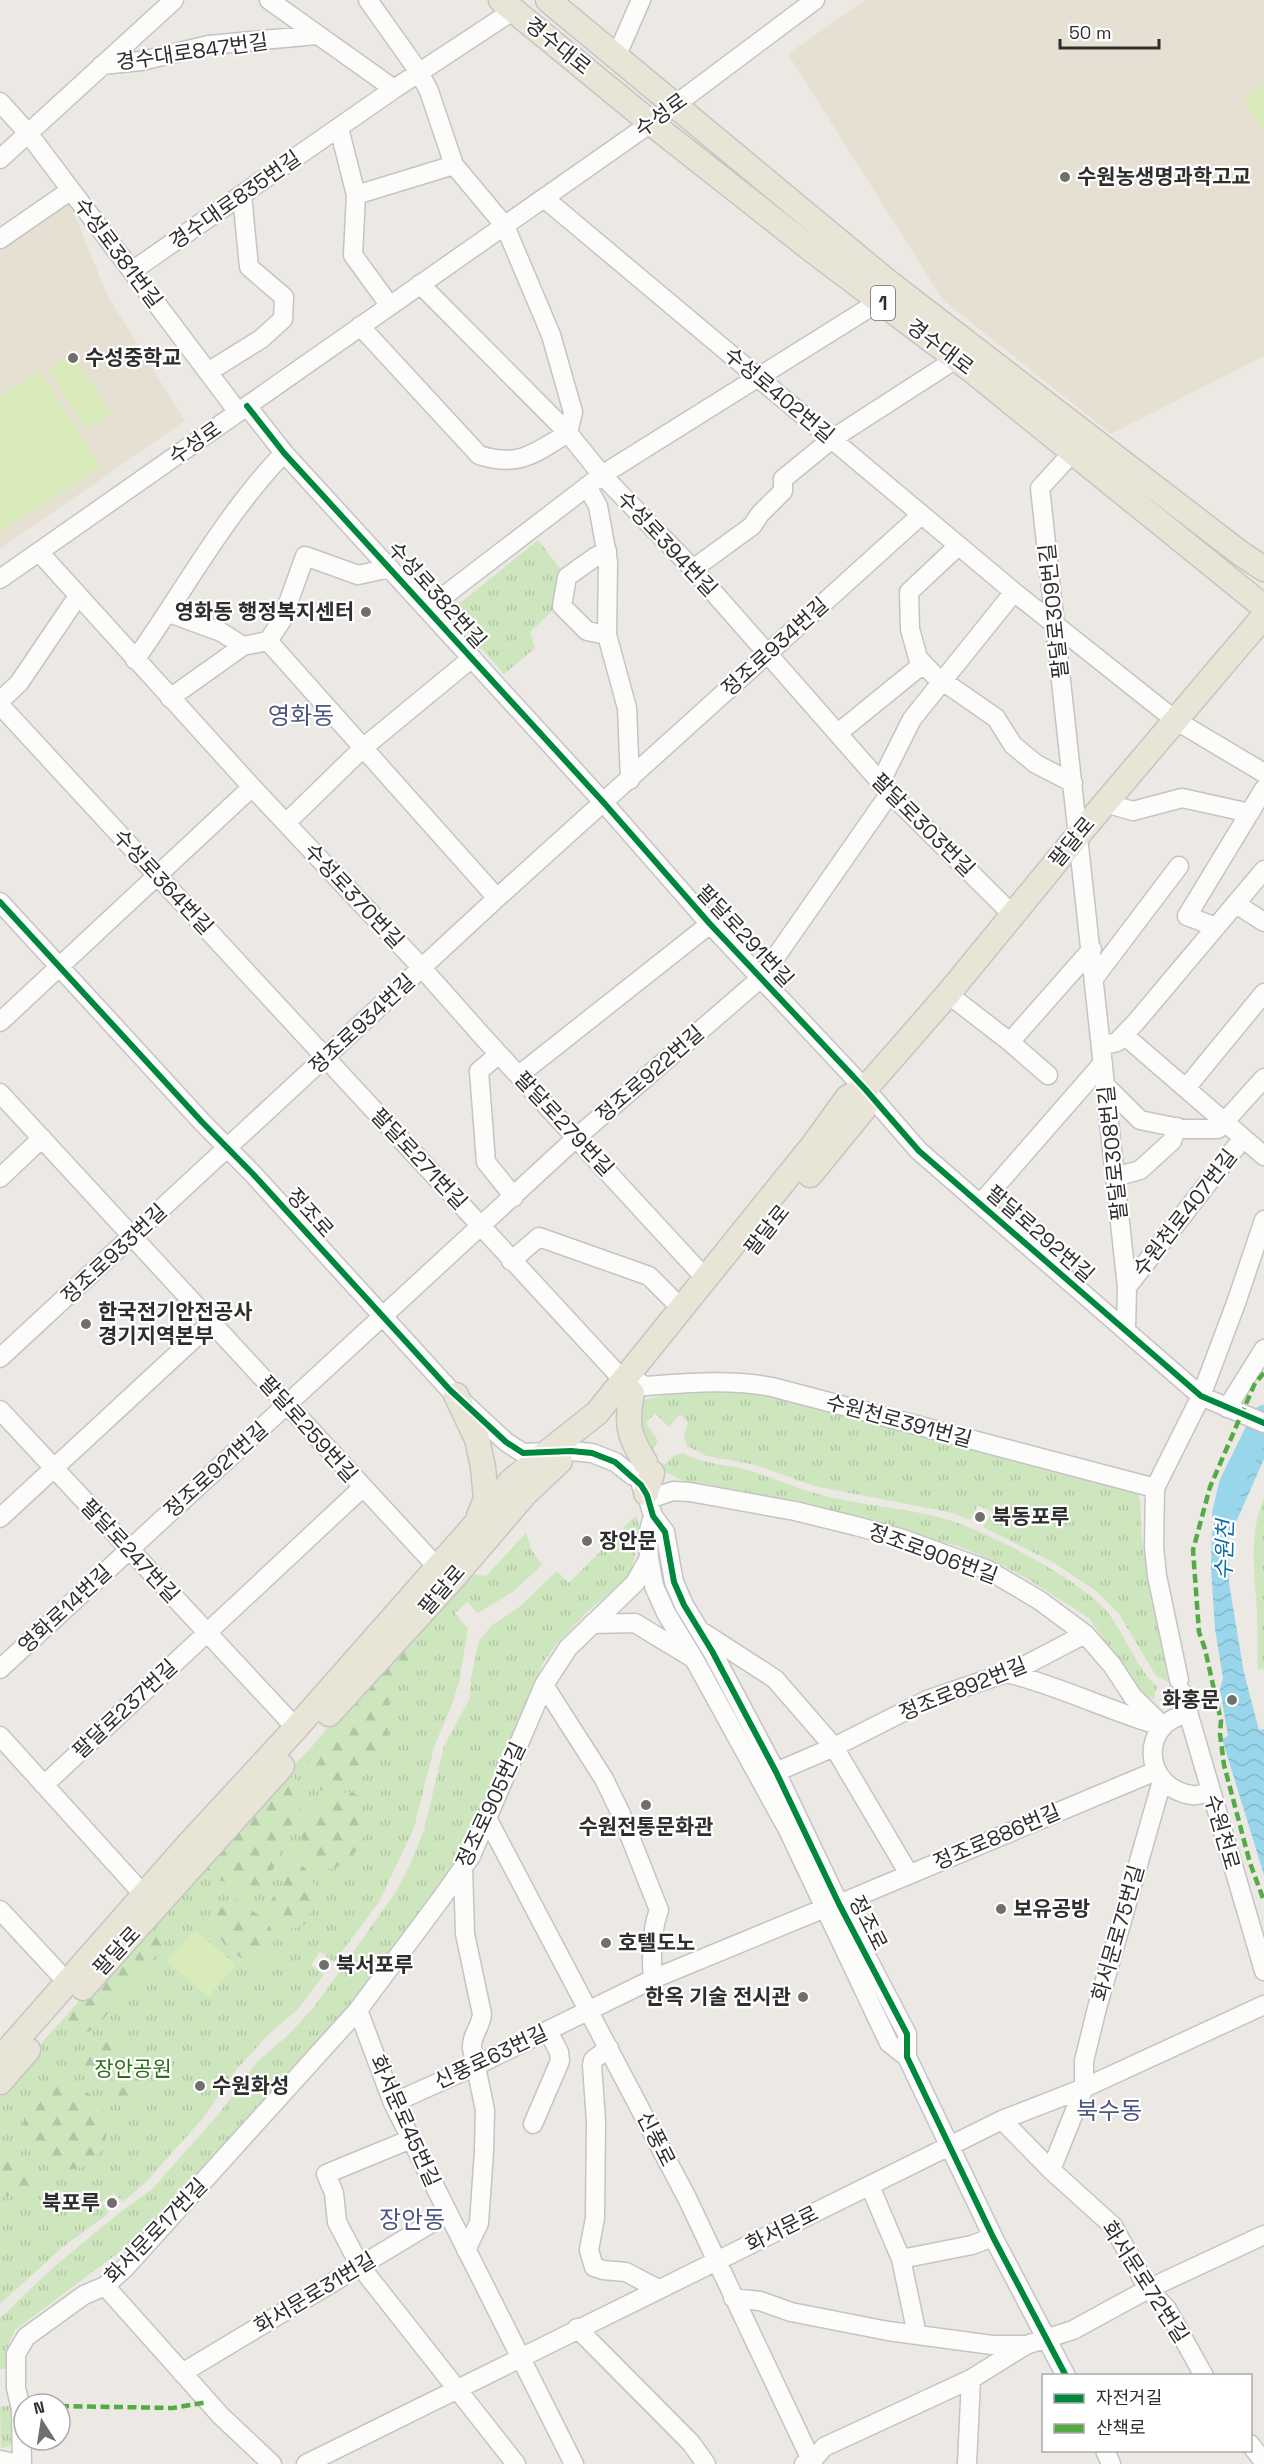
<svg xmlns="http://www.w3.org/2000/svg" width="1264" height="2464" font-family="'Space Grotesk','Noto Sans KR',sans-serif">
<defs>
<pattern id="grass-tufts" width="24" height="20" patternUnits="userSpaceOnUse" patternTransform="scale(1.5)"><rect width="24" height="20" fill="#cee6be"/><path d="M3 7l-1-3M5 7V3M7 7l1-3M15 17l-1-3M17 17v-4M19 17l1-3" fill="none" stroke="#b1c6a4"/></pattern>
<pattern id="forest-firs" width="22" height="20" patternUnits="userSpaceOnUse" patternTransform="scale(1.5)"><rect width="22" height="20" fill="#cee6be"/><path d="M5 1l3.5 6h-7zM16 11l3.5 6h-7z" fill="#b1c6a4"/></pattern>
<pattern id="water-waves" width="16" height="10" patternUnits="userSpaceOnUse" patternTransform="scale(1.5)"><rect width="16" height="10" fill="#99d6ec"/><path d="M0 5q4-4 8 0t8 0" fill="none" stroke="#84b8cb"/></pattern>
</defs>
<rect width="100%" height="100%" fill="#ece8e4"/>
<!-- education -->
<path fill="#e6e0d3" d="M865,0H1264V356L1111,434L943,300L788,54Z
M70,203L107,295L185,421L0,549V250Z"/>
<!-- grass -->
<path fill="url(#grass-tufts)" d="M538,540L565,575L558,605L530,632L535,648L504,674L449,612Z
M686,1389L780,1394L1135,1489L1140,1500L1142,1540L1168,1682L1156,1676L1119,1614L1096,1591L1054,1563L983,1527L992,1512L978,1505L970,1520L953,1513L814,1486L756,1465L707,1456L687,1446L684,1437L688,1423L680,1414L669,1427L655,1413L646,1423L658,1441L649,1455L635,1411L644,1400Z
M683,1453C701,1464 724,1464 744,1469C776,1478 806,1493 839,1499C881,1508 928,1510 968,1527C1007,1543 1084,1582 1109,1614C1124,1634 1139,1672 1157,1686L1154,1699L1144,1698L1089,1618L1028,1579L993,1561L958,1546L703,1483L683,1481L660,1469L673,1456Z
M1264,1498V1669L1258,1670C1257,1652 1258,1633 1257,1614C1255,1576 1248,1535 1264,1498Z
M636,1515L639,1526L638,1541L632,1567L626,1579L588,1611L555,1646L544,1661L518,1722L472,1840L388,1958L331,2029L138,2238L15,2330L6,2351V2369H0V2318L56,2265L119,2213L152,2189L218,2115L257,2062L287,2036L315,2006L395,1893L408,1869L424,1830L444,1746L470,1698L471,1678L479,1641L492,1625L518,1608L557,1571L569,1583Z
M526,1533L531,1549L542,1565L514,1591L478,1613L467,1602L455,1613L468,1629L459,1682L450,1710L435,1744L414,1828L379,1902L334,1962L320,1952L311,1965L324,1975L297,2010L267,2036L236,2070L204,2117L145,2183L123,2202L114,2193L101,2202L109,2213L63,2247L0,2304V2089L277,1781L308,1751L428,1611L436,1616L465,1577L472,1574L486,1576Z
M13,2405L15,2440L9,2446L1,2448L0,2407Z"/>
<!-- forest -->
<path fill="url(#forest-firs)" d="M407,1650L411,1652C412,1663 394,1685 390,1697C382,1718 395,1740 382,1759C371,1775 321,1808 309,1780C306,1771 309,1761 313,1753L402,1653Z
M288,1777C319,1783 297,1811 291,1826C281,1853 274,1872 256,1896L232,1884L212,1878L206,1867Z
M351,1792L359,1796L353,1806L366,1821C367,1846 344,1873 318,1869C314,1867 309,1864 306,1861C295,1846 304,1818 316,1807C325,1798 339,1794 351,1792Z
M293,1861C321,1871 318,1903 305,1924L293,1929L279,1922L267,1907L282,1884Z
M232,1899C239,1900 242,1905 248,1908C271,1921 283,1937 264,1961C231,1970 190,1910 232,1899Z
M146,1928L165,1945C152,1959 139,1973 127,1987C118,1997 88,2053 70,2027C66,2022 69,2015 71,2010Z
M110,2036C135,2036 148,2067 144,2088C138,2098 129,2105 118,2103C111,2093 117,2081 107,2072C94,2061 77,2080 67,2064L70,2055L80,2051L93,2050L100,2039Z
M23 2128a42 42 0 1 1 84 0a42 42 0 1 1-84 0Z
M8,2155L26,2171L41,2179L36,2186L0,2198V2171L3,2169V2159Z"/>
<!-- pitch -->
<path fill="#d9eabb" d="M1264,86V135L1244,97Z
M72,354L111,414L86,429L48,369Z
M40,371L101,467L0,532V396Z
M195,1930L236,1965L208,1997L167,1961Z"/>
<!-- water -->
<path fill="url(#water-waves)" d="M1264,1426V1459L1229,1538V1583L1244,1673L1259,1730L1264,1729V1875L1222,1739L1228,1736L1220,1689L1223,1678L1215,1629L1211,1568L1212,1529L1226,1494Z"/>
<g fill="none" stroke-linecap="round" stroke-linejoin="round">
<!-- river -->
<path stroke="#99d6ec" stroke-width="24" d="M1224,1514L1231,1484L1264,1417"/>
<!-- minor casing -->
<g stroke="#c5c4c5" stroke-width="21">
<path id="minor" d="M269,0L394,89
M616,57L641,0
M102,65L141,61L209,45L317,35
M0,102L28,133L238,412
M339,128L356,195L353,255L390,306
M0,159L174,0
M356,195L454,165
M544,198L1014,592L1175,720L1264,773
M0,239L71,190
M132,271L394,89L514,10
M420,284L568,433L602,475L693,569L890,793L1012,914
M360,326L479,455C519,468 535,453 568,433L573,412L551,335L505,226L454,165L429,91L419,72L368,0
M208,372L261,339L283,319L284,297L249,267L242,195
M247,406L284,453L604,803L710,924L865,1089L919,1151L1201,1396L1264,1423
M1073,452L1040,488L1127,1287L1126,1330
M587,486L598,506L608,561L607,635L627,708L630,780
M958,546L909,592L910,629L918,658L934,675L996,718L1013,745L1036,764L1073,783
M607,551L595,557L567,577L562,606L587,631L607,635
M39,552L252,787L422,968L484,1038L706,1279
M693,569L752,526L760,514L783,491V479L832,439L956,359
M0,579L651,123L815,0
M427,609L602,475L880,301
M169,613L221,632L243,646
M268,641L497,898
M135,660C184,591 225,514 284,453
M170,698L243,646L268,641L282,620L305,556L358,575L390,568
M0,701L19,683L78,596
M0,705L623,1380
M838,733L923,664
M880,783L912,719L1014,592
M1105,803L1133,811L1182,798L1250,813
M286,823L364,747L472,658
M0,902L202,1122L253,1174L450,1390L506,1442L523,1453L571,1451L592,1453L615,1462L633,1476
M1236,904L1264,922
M1216,927L1187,916L1264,789
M1095,977L1179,866
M948,994L1010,1042L1048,1075
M0,1022L252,787
M1124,1035L1264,1156
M1010,1042L1092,949
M1101,1046L1117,1042L1136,1022L1264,870
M499,1054L479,1071L486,1162L514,1197
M519,1075L710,924
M1106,1086L1140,1120L1184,1129H1218L1264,1078
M1186,1088L1264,993
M0,1093L437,1567
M1115,1177L1140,1170L1172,1141L1177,1127
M0,1178L42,1138
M980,1204L1103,1063
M511,1261L539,1237L649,1276L682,1309
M1127,1287L1243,1138
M0,1358L497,898L921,515
M640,1383L645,1386C688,1383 729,1379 772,1387L1155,1488
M1227,1408L1264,1349
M0,1410L296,1728
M641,1485L647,1495L653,1516L665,1532L674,1582L684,1605L712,1651L776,1772L839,1904L907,2034V2057L993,2237L1066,2376
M649,1499L673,1491L690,1492L795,1511L856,1526L903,1539L988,1570L1039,1600L1085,1634L1112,1665L1133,1697L1163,1726
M653,1516L648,1534L649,1558L654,1586L666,1613L694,1659L788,1830L889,2043L907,2057
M0,1518L212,1322
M592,1624L635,1623L691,1657
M704,1633L775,1679L834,1747L909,1874
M0,1669L577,1137L761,978L890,793
M1007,1673C1060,1686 1109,1711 1161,1726
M1179,1680L1157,1576L1154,1547L1155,1488L1201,1396L1236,1303L1264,1220
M544,1685L604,1779L621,1814L659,1910C651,1931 651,1956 653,1979
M1182,1692L1264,1971
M1187,1714C1138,1724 1143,1788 1192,1795C1197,1796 1205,1793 1210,1792
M0,1736L152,1904
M776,1772L834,1747L927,1700L1018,1669L1085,1634
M44,1785L362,1488
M488,1820L687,2198L813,2464
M463,1867L465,1934L482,2014C481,2027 471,2035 472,2048L485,2110L484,2151L479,2223L466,2250
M839,1904L1156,1771
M0,1910L67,1982
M358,2010L393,2103L574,2464
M609,2048L593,2060L592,2065L596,2121L595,2218L589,2250L594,2267L603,2270L626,2272L658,2289
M393,2103L475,2066L653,1979L825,1908
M1002,2120L1051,2170L1113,2226L1148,2289L1167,2309L1204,2376
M533,2124L560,2061L559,2052L548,2031
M411,2139L326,2174L334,2193L337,2222L360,2266L516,2464
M1051,2170L1084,2088V2061L1097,2008L1162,1781
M870,2186L901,2259L915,2325L912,2334
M901,2259L972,2245L993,2237
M105,2286L221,2416L272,2464
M733,2298L760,2301L791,2312L888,2331L992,2345H1026
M577,2328L691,2443L706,2464
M182,2373L448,2213
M1250,2444L1264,2462
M1105,2450L1111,2464
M0,2460L19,2464
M22,2464L21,2409L16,2388V2354L26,2337L84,2295L105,2286L125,2268L358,2010L443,1896L471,1856L544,1685L568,1648L635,1583L649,1558
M306,2464L1002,2120L1084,2088L1264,2005
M804,2464L812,2461L824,2447L971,2379L1026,2345L1073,2330L1148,2289L1264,2235
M967,2464L971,2379"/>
</g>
<!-- major casing -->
<g stroke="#c6c5c4" stroke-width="27">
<path id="major" d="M501,0L651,123L812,250L975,373L1264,607
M548,0L888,282L1240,553L1264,569
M810,1175L864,1109L865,1089
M632,1393C626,1423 628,1435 645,1462
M456,1395L477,1439L483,1467L486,1499L479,1516
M646,1493L652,1473
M329,1714L448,1584L525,1494L560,1461
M83,1988L282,1766
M0,2059L187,1846L296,1728L474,1526L511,1481L597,1413L814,1144L848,1097L865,1089L948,994L1079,834L1264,616
M0,2082L28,2050"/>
</g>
<!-- minor -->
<use href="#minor" stroke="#fcfcfb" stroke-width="18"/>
<!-- major -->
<use href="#major" stroke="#e8e4d6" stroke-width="24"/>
<!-- quiet -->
<path stroke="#54ab44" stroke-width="4.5" stroke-dasharray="9 4.5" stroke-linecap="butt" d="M1264,1373L1255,1383L1210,1487L1193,1550L1199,1632L1205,1649L1221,1721L1220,1734L1224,1765L1250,1863L1264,1901
M60,2406L173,2408L208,2402
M21,2409L24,2408"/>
<!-- cycleway casing -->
<g stroke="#fff" stroke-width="10">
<path id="cycleway" d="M247,406L284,453L604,803L710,924L865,1089L919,1151L1201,1396L1264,1423
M0,902L202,1122L253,1174L450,1390L506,1442L523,1453L571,1451L592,1453L615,1462L641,1485L647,1495L653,1516L665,1532L674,1582L684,1605L712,1651L776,1772L839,1904L907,2034V2057L993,2237L1066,2376"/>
</g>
<!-- cycleway -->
<use href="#cycleway" stroke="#00873e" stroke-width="6"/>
</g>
<!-- markers -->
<g fill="#706f6e" stroke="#fff" stroke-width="2">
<circle cx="1065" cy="177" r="6"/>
<circle cx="73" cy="358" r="6"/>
<circle cx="366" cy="612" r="6"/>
<circle cx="86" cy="1324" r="6"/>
<circle cx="980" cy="1517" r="6"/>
<circle cx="587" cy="1541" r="6"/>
<circle cx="1232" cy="1700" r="6"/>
<circle cx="646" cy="1805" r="6"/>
<circle cx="1001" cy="1909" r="6"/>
<circle cx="606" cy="1943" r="6"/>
<circle cx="324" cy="1965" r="6"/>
<circle cx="803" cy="1997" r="6"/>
<circle cx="200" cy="2086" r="6"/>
<circle cx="112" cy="2203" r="6"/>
</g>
<g text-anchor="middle" stroke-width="4.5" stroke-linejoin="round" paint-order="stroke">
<!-- shield labels -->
<rect fill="#fff" stroke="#6d6d6d" stroke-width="1.5" x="871" y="286" width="24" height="34" rx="4.5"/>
<g font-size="20" font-weight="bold" fill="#2e2e2e">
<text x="883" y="310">1</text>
</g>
<!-- street labels -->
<g font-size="21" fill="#2e2e2e" stroke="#fff">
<text transform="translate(558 46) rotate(39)" y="7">경수대로</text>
<text transform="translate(192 52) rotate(-8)" y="7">경수대로847번길</text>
<text transform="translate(661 115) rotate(-36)" y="7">수성로</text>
<text transform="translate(235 200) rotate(-35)" y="7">경수대로835번길</text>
<text transform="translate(118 253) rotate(53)" y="7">수성로381번길</text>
<text transform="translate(940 347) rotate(37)" y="7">경수대로</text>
<text transform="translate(779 395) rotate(40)" y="7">수성로402번길</text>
<text transform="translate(195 443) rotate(-35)" y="7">수성로</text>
<text transform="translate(667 544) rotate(47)" y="7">수성로394번길</text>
<text transform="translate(437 595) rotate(48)" y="7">수성로382번길</text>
<text transform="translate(1054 611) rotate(-96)" y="7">팔달로309번길</text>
<text transform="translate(775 647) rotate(-42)" y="7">정조로934번길</text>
<text transform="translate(923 825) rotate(45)" y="7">팔달로303번길</text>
<text transform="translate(1072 842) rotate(-50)" y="7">팔달로</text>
<text transform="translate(163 882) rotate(47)" y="7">수성로364번길</text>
<text transform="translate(354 896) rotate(47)" y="7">수성로370번길</text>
<text transform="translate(745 936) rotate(47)" y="7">팔달로291번길</text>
<text transform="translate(362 1024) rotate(-43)" y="7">정조로934번길</text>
<text transform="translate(650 1074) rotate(-41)" y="7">정조로922번길</text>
<text transform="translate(564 1124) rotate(47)" y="7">팔달로279번길</text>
<text transform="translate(1113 1153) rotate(-96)" y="7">팔달로308번길</text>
<text transform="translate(419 1159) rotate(47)" y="7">팔달로271번길</text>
<text transform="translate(310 1213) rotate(48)" y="7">정조로</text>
<text transform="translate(1185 1213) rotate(-52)" y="7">수원천로407번길</text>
<text transform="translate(767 1230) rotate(-51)" y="7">팔달로</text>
<text transform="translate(1040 1234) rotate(41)" y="7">팔달로292번길</text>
<text transform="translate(114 1254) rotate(-43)" y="7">정조로933번길</text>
<text transform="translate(899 1421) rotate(15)" y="7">수원천로391번길</text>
<text transform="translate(308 1429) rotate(48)" y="7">팔달로259번길</text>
<text transform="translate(216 1470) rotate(-42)" y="7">정조로921번길</text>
<text transform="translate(130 1551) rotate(47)" y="7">팔달로247번길</text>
<text transform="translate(933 1554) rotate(20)" y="7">정조로906번길</text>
<text transform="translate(442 1590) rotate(-49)" y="7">팔달로</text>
<text transform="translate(65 1609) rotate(-43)" y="7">영화로14번길</text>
<text transform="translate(963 1689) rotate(-22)" y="7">정조로892번길</text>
<text transform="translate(125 1709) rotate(-43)" y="7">팔달로237번길</text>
<text transform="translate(491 1805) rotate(-65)" y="7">정조로905번길</text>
<text transform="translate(1222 1832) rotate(74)" y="7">수원천로</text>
<text transform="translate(997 1837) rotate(-23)" y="7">정조로886번길</text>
<text transform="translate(868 1923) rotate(63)" y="7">정조로</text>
<text transform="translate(1118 1933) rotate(-74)" y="7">화서문로75번길</text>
<text transform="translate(117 1951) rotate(-47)" y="7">팔달로</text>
<text transform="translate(491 2057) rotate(-25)" y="7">신풍로63번길</text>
<text transform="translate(405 2121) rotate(66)" y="7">화서문로45번길</text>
<text transform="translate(656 2139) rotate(63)" y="7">신풍로</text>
<text transform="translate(782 2229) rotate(-26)" y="7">화서문로</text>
<text transform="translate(156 2231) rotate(-46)" y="7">화서문로17번길</text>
<text transform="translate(1145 2282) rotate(57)" y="7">화서문로72번길</text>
<text transform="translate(315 2293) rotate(-31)" y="7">화서문로31번길</text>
</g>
<!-- poi labels -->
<g font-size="21" font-weight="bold" fill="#2e2e2e" stroke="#fff" text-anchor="start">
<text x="1077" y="184">수원농생명과학고교</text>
<text x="85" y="365">수성중학교</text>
<text x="354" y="619" text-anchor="end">영화동 행정복지센터</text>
<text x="98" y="1319">한국전기안전공사<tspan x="98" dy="24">경기지역본부</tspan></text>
<text x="992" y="1524">북동포루</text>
<text x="599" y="1548">장안문</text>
<text x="1220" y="1707" text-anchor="end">화홍문</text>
<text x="646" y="1834" text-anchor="middle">수원전통문화관</text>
<text x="1013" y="1916">보유공방</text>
<text x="618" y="1950">호텔도노</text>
<text x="336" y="1972">북서포루</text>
<text x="791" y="2004" text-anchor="end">한옥 기술 전시관</text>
<text x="212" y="2093">수원화성</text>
<text x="100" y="2210" text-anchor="end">북포루</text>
</g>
<!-- park labels -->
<g font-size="21" fill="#2c6e1b" stroke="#fff">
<text x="133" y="2076">장안공원</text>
</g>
<!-- water labels -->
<g font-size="22" font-style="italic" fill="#0d6fa3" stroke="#fff">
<text transform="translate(1224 1550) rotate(-88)" y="8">수원천</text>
</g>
<!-- quarter labels -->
<g font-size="24" fill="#4d5680" stroke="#fff">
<text x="301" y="724">영화동</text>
<text x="1109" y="2119">북수동</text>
<text x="412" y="2228">장안동</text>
</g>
</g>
<!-- legend -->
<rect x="1042" y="2374" width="210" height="78" fill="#ffffff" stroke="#ababab" stroke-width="1.5"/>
<rect x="1054" y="2394" width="30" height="9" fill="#00873e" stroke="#ababab" stroke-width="1.5"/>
<text x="1096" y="2404" font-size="18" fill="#2e2e2e">자전거길</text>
<rect x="1054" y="2424" width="30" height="9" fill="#54ab44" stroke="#ababab" stroke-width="1.5"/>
<text x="1096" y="2434" font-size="18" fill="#2e2e2e">산책로</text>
<!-- north arrow -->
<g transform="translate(42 2422) rotate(348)"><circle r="28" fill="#ffffff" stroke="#ababab" stroke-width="1.5"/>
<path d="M0-4.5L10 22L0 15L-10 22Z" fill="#706f6e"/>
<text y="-9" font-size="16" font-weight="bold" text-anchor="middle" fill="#2e2e2e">N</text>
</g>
<!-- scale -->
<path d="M1060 39v9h99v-9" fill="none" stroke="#2e2e2e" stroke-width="3"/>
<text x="1069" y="39" font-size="18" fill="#2e2e2e" stroke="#ffffff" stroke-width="4.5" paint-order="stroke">50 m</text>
</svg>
